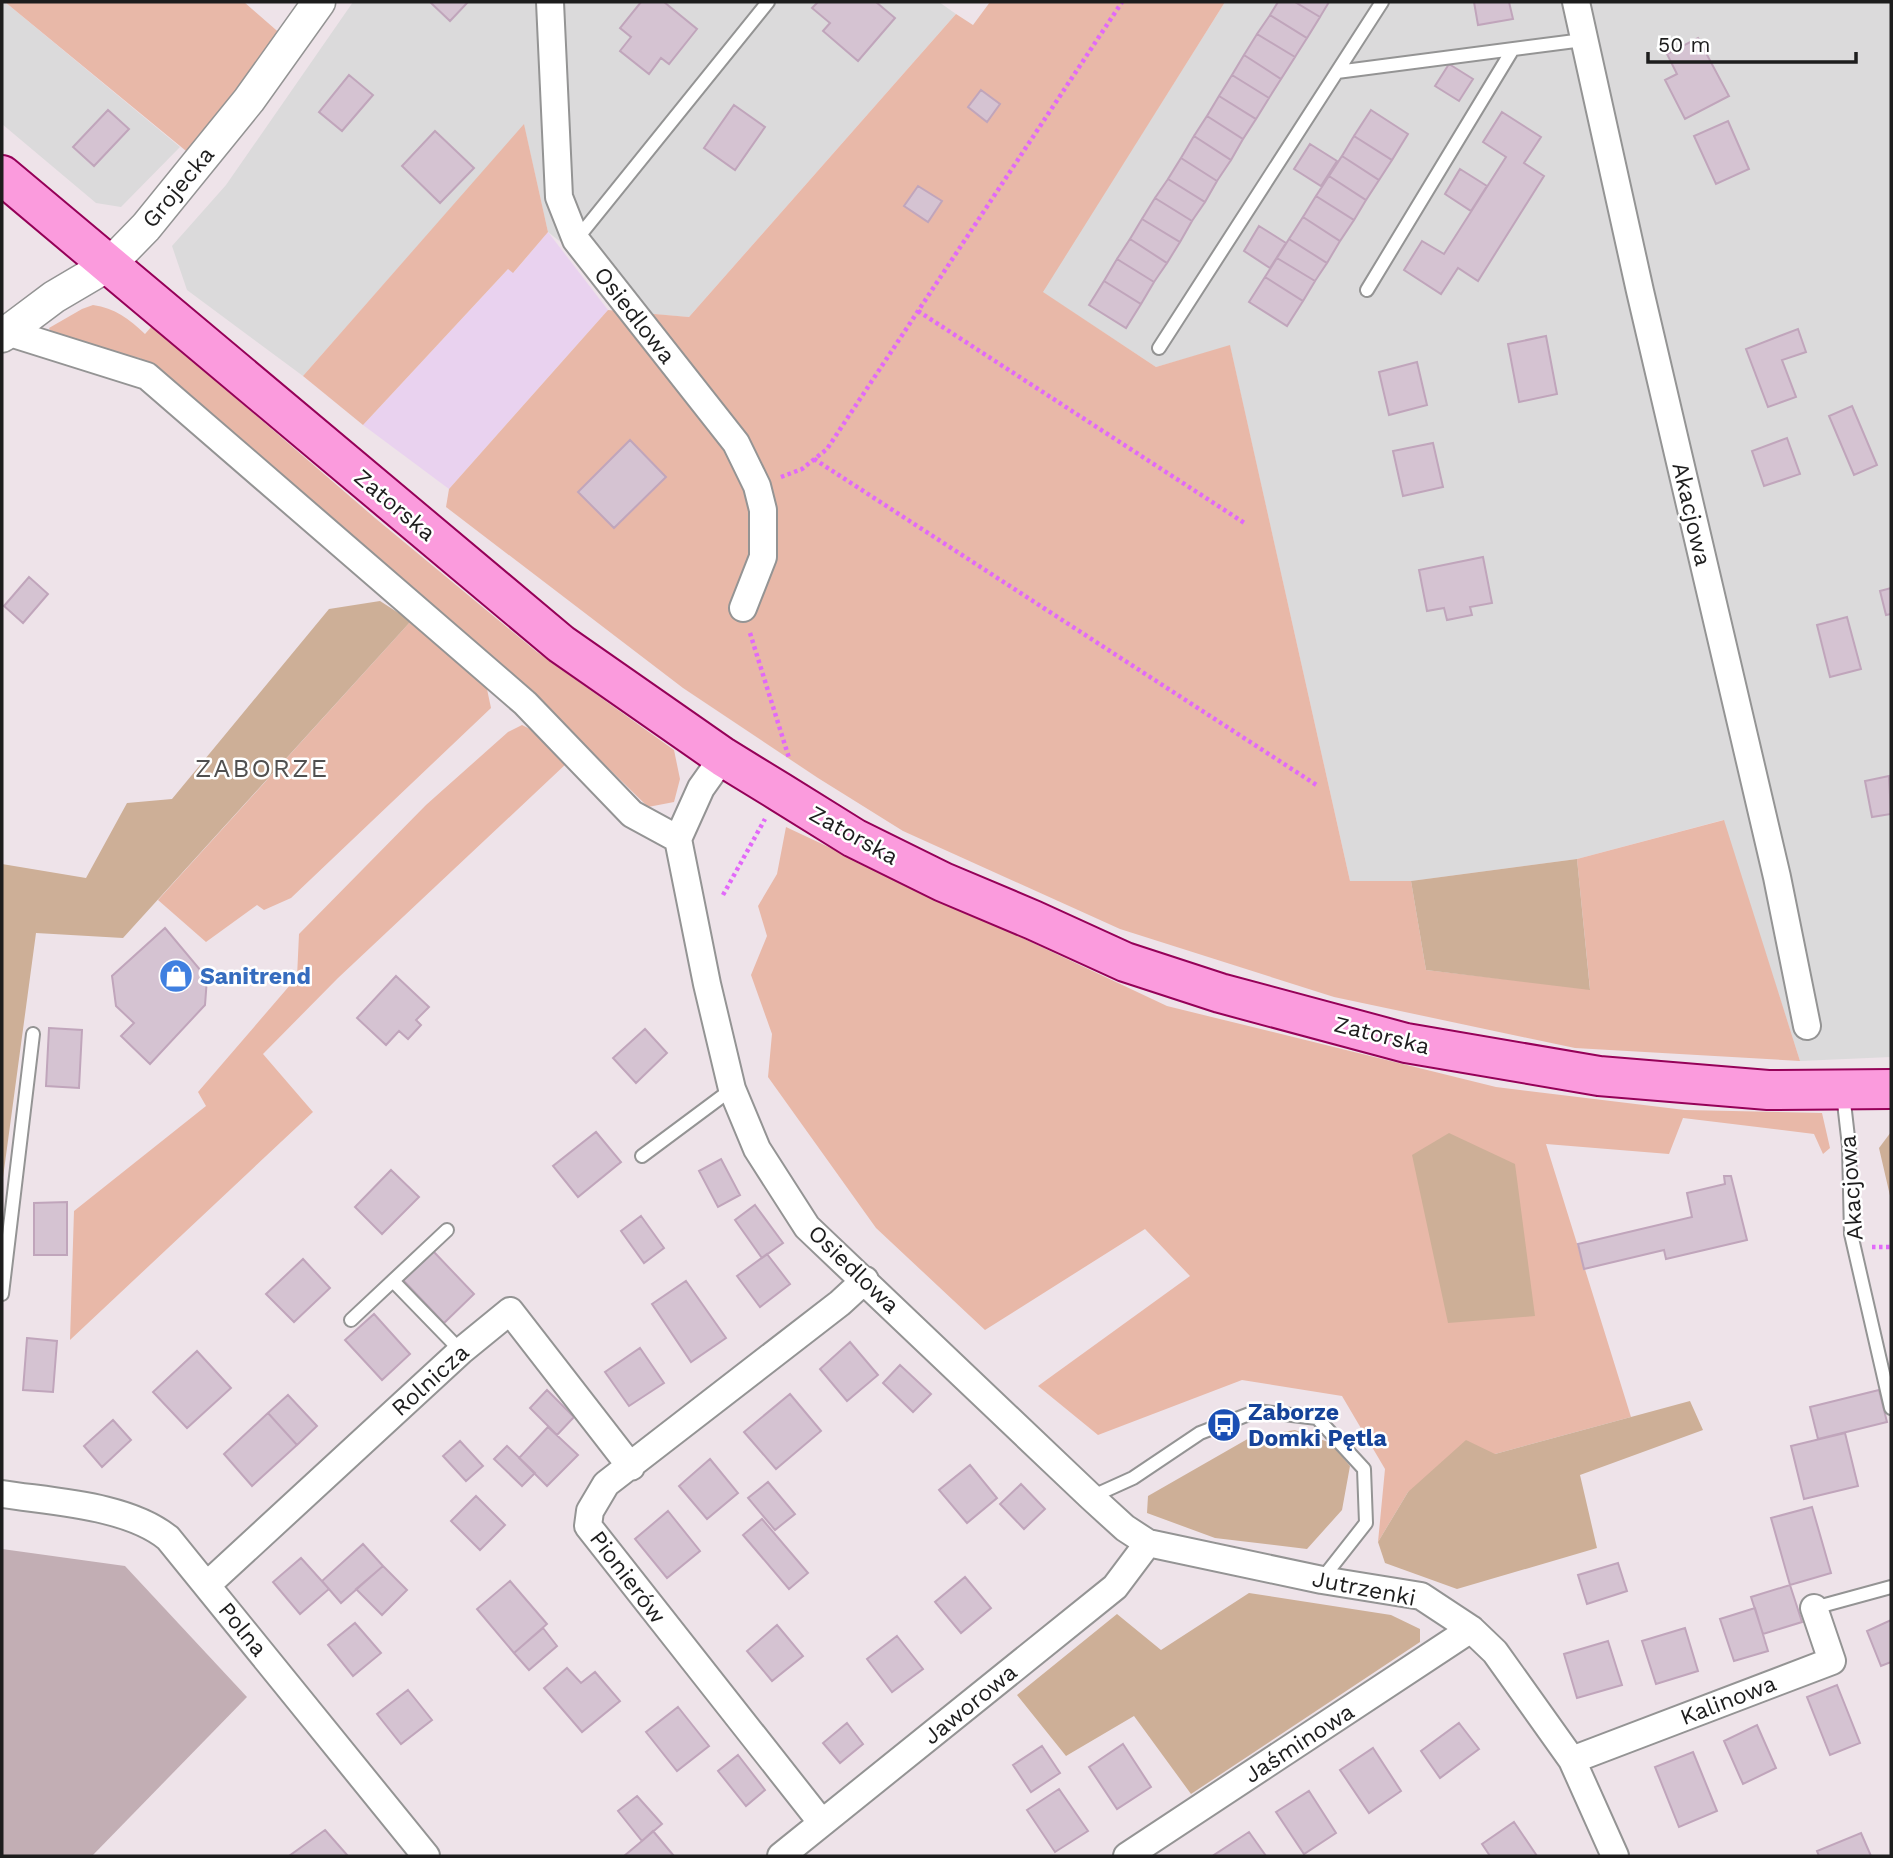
<svg xmlns="http://www.w3.org/2000/svg" width="1893" height="1858" font-family="'Work Sans',sans-serif">
<rect width="100%" height="100%" fill="#eee3e9"/>
<!-- residential -->
<path fill="#dbdadb" d="M2,2H5L180,147L121,207L96,203L2,124Z
M353,2H939L956,14L689,317L651,314L548,232L524,125L303,376L187,290L172,246L226,185Z
M1225,2H1891V1057L1800,1061L1723,820L1577,859L1411,881H1350L1230,346L1156,367L1042,292Z"/>
<!-- commercial -->
<path fill="#e9d2ef" d="M548,232L608,310L449,489L363,425L508,269L514,272Z"/>
<!-- construction -->
<path fill="#c2aeb4" d="M2,1549L125,1566L247,1697L92,1856H2Z"/>
<!-- grass -->
<path fill="#e8b8a8" d="M5,2H244L283,36L191,155Z
M990,2H1225L1043,292L1156,367L1230,345L1350,881H1411L1426,970L1590,989L1577,859L1724,820L1800,1061L1575,1048L1334,997L1120,929L903,831L818,778L683,688L446,507L449,489L608,310L689,317L956,14L973,25Z
M524,124L548,232L513,273L508,269L363,425L303,376Z
M93,305C115,308 129,319 145,334L152,326L375,518L537,652L674,750L680,779L674,802L648,807L533,694L140,358L103,352L53,337L49,328L82,309Z
M411,621L487,689L491,708L291,898L264,910L257,905L206,942L158,900Z
M522,725L532,730L567,763L338,978L263,1054L313,1112L70,1340L74,1211L206,1106L198,1092L297,977L299,934L426,805L508,732Z
M786,827L1167,1006L1496,1087L1685,1110L1822,1113L1830,1148L1823,1154L1814,1134L1683,1118L1669,1154L1546,1144L1631,1417L1495,1454L1408,1492L1378,1542L1385,1469L1342,1396L1242,1380L1098,1435L1038,1386L1190,1276L1145,1229L985,1330L876,1228L768,1077L772,1034L751,975L767,936L758,906L777,874Z"/>
<!-- forest -->
<path fill="#cdaf97" d="M380,601L411,621L123,938L36,933L2,1185V864L86,878L127,803L172,799L329,609Z
M1577,859L1590,990L1426,970L1411,881Z
M1891,1132V1200L1879,1148Z
M1449,1133L1515,1164L1535,1316L1448,1323L1412,1155Z
M1690,1401L1703,1430L1580,1475L1597,1548L1457,1589L1385,1563L1378,1542L1408,1492L1466,1440L1495,1454Z
M1295,1430L1331,1443L1350,1466L1342,1510L1307,1549L1215,1538L1147,1513L1148,1496L1251,1437Z
M1249,1593L1391,1615L1420,1629V1642L1191,1794L1134,1716L1066,1756L1017,1695L1117,1614L1161,1650Z"/>
<!-- building -->
<path fill="#d5c3d2" stroke="#c0a5bb" stroke-width="2" d="M432,2H468L450,21L431,3Z
M641,2H664L697,29L669,64L661,58L649,74L620,51L631,37L620,28Z
M818,2H876L895,18L858,61L823,31L830,23L812,8Z
M1278,2H1295L1320,17L1307,38L1270,15Z
M1295,2H1329L1320,17Z
M1474,2H1509L1513,19L1478,25Z
M1270,15L1307,38L1295,57L1257,34Z
M1257,34L1295,57L1281,79L1244,55Z
M1698,38L1729,96L1685,119L1665,80L1677,74L1667,54Z
M1244,55L1281,79L1269,98L1232,75Z
M1449,64L1473,79L1459,101L1435,86Z
M349,75L373,95L342,131L319,112Z
M1232,75L1269,98L1256,119L1219,96Z
M981,90L1000,104L987,122L968,107Z
M1219,96L1256,119L1243,139L1207,116Z
M734,105L765,127L735,170L704,148Z
M108,110L129,129L94,166L73,147Z
M1371,110L1408,134L1392,160L1354,136Z
M1502,112L1541,137L1524,163L1544,176L1478,281L1458,268L1441,294L1404,270L1422,241L1444,254L1506,157L1483,142Z
M1207,116L1243,139L1231,160L1194,136Z
M1728,121L1749,169L1716,184L1694,136Z
M435,131L474,168L440,203L402,166Z
M1194,136L1231,160L1217,181L1181,158Z
M1354,136L1392,160L1379,180L1342,156Z
M1310,144L1337,161L1321,186L1294,169Z
M1342,156L1379,180L1366,200L1329,176Z
M1181,158L1217,181L1205,202L1168,179Z
M1460,169L1487,186L1471,211L1445,194Z
M1329,176L1366,200L1354,220L1316,196Z
M1168,179L1205,202L1192,221L1155,198Z
M918,186L942,201L928,222L904,206Z
M1316,196L1354,220L1340,241L1303,217Z
M1155,198L1192,221L1180,242L1142,219Z
M1303,217L1340,241L1327,263L1289,239Z
M1142,219L1180,242L1167,263L1130,239Z
M1259,226L1286,243L1270,268L1244,251Z
M1130,239L1167,263L1154,282L1117,259Z
M1289,239L1327,263L1315,281L1277,258Z
M1277,258L1315,281L1303,301L1265,277Z
M1117,259L1154,282L1141,304L1104,281Z
M1265,277L1303,301L1287,326L1249,302Z
M1104,281L1141,304L1126,328L1089,305Z
M1798,329L1806,352L1782,360L1796,397L1768,407L1746,349Z
M1546,336L1557,394L1519,402L1508,344Z
M1417,362L1427,405L1389,415L1379,372Z
M1852,406L1877,465L1854,475L1829,416Z
M1787,438L1800,474L1764,486L1752,451Z
M630,440L666,477L614,528L578,492Z
M1433,443L1443,487L1403,496L1393,451Z
M1483,557L1492,603L1470,607L1472,615L1447,620L1444,608L1427,611L1419,570Z
M29,577L48,594L23,623L4,606Z
M1891,588V614L1886,615L1880,591Z
M1847,617L1861,669L1830,677L1817,625Z
M1889,776L1891,814L1872,817L1865,781Z
M165,928L207,978L205,1005L150,1064L121,1036L134,1023L116,1006L112,976Z
M396,976L429,1007L416,1020L421,1025L408,1039L399,1031L386,1045L357,1018Z
M49,1028L82,1030L79,1088L46,1086Z
M645,1029L667,1053L636,1083L613,1058Z
M596,1132L621,1162L578,1197L553,1166Z
M721,1159L740,1195L718,1207L699,1171Z
M391,1170L419,1197L382,1234L355,1207Z
M1724,1176H1731L1747,1240L1666,1259L1664,1250L1584,1269L1578,1244L1692,1217L1687,1193L1725,1184Z
M67,1202V1255H34V1203Z
M755,1205L783,1243L762,1258L735,1220Z
M641,1216L664,1248L644,1263L621,1231Z
M433,1251L474,1294L444,1323L402,1279Z
M767,1254L790,1284L760,1307L737,1276Z
M303,1259L330,1288L294,1322L266,1294Z
M686,1281L726,1338L691,1362L652,1304Z
M374,1314L410,1354L382,1380L345,1340Z
M27,1338L57,1341L53,1392L23,1390Z
M850,1342L878,1375L847,1401L820,1369Z
M640,1348L664,1383L629,1406L605,1372Z
M197,1351L231,1388L187,1428L153,1392Z
M900,1365L931,1394L913,1412L883,1383Z
M547,1390L574,1417L557,1435L530,1408Z
M1879,1390L1887,1422L1818,1439L1810,1407Z
M790,1394L821,1431L776,1469L744,1432Z
M288,1395L317,1426L297,1445L268,1413Z
M268,1413L297,1445L252,1486L224,1454Z
M113,1420L131,1440L102,1467L84,1446Z
M548,1427L578,1455L547,1486L519,1458Z
M1845,1433L1858,1486L1804,1499L1791,1446Z
M460,1441L483,1466L466,1481L443,1456Z
M507,1446L535,1473L522,1486L494,1459Z
M710,1459L738,1493L707,1519L679,1486Z
M970,1465L997,1498L967,1523L939,1490Z
M768,1482L795,1514L775,1530L748,1498Z
M1021,1484L1045,1509L1024,1529L1000,1504Z
M476,1496L505,1525L480,1550L451,1521Z
M1812,1507L1831,1573L1790,1585L1771,1518Z
M668,1511L700,1551L667,1578L635,1539Z
M762,1519L808,1573L789,1589L743,1535Z
M363,1544L383,1566L341,1603L322,1581Z
M301,1558L329,1589L300,1614L273,1582Z
M1618,1563L1627,1591L1587,1604L1578,1575Z
M383,1566L407,1590L382,1615L356,1589Z
M965,1577L991,1608L961,1633L935,1602Z
M510,1581L547,1624L514,1653L477,1609Z
M1790,1585L1802,1622L1763,1634L1751,1597Z
M1755,1608L1768,1651L1734,1661L1720,1619Z
M1891,1620V1662L1881,1666L1867,1631Z
M355,1623L381,1653L353,1676L328,1645Z
M777,1625L803,1656L772,1681L747,1651Z
M543,1628L557,1646L529,1670L514,1653Z
M1685,1628L1698,1671L1656,1684L1642,1641Z
M897,1636L923,1669L892,1692L867,1659Z
M1608,1641L1622,1685L1577,1698L1564,1654Z
M567,1668L581,1683L595,1672L620,1701L582,1732L544,1688Z
M1837,1685L1860,1743L1830,1755L1807,1697Z
M408,1690L432,1720L401,1744L377,1714Z
M678,1707L709,1746L677,1771L646,1732Z
M847,1723L863,1744L840,1763L823,1743Z
M1459,1723L1479,1749L1440,1778L1421,1751Z
M1757,1725L1776,1768L1743,1784L1724,1741Z
M1123,1744L1151,1787L1117,1809L1089,1767Z
M1042,1746L1060,1773L1031,1792L1013,1765Z
M1373,1748L1401,1791L1369,1813L1340,1770Z
M1693,1752L1717,1811L1679,1827L1655,1767Z
M738,1755L765,1790L746,1806L718,1771Z
M1059,1789L1088,1831L1055,1852L1027,1810Z
M1309,1791L1336,1833L1304,1854L1276,1812Z
M637,1796L662,1824L642,1841L618,1811Z
M1514,1822L1537,1856H1490L1482,1844Z
M325,1830L348,1856H289Z
M653,1831L674,1856H624L642,1841Z
M1249,1832L1266,1856H1215L1214,1855Z
M1861,1833L1871,1856H1819L1817,1851Z"/>
<g fill="none" stroke-linecap="round" stroke-linejoin="round">
<!-- service casing -->
<g stroke="#949494" stroke-width="16">
<path id="service" d="M1337,72L1583,40
M576,240L768,2
M1367,290L1513,49
M1159,348L1382,2
M1843,1094L1849,1146L1851,1234L1891,1408
M642,1156L732,1089
M393,1281L461,1351
M2,1294L33,1034
M351,1320L447,1230
M1091,1497L1133,1478L1200,1433L1257,1411L1317,1418L1364,1469L1366,1523L1322,1579
M1814,1608L1891,1587"/>
</g>
<!-- minor casing -->
<g stroke="#949494" stroke-width="30">
<path id="minor" d="M550,2L559,197L576,240L736,443L757,486L763,510V557L743,608
M1576,2L1640,291L1777,877L1807,1026
M7,332L147,376L525,703L632,814L678,839
M723,757L701,788L678,839L707,984L732,1089L757,1149L807,1227L1091,1497L1125,1528L1148,1543L1322,1580L1421,1596L1471,1629L1495,1652L1572,1760L1615,1856
M2,1494C53,1502 127,1505 168,1538L426,1856
M207,1585L461,1351L510,1311L631,1467
M1572,1760L1832,1661L1814,1608
M822,1823L588,1526L590,1511L606,1484L840,1303L865,1280
M781,1856L1115,1587L1148,1543
M1127,1856L1471,1629"/>
</g>
<!-- tertiary casing -->
<g stroke="#949494" stroke-width="35">
<path id="tertiary" d="M2,336L54,297L110,264L146,227L249,100L319,2"/>
</g>
<!-- primary casing -->
<g stroke="#950158" stroke-width="42">
<path id="primary" d="M2,175L561,644L723,757L780,792L854,838L943,882L1033,920L1125,962L1220,993L1406,1043L1599,1076L1768,1090L1891,1089"/>
</g>
<!-- path -->
<path stroke="#e269f9" stroke-width="4.5" stroke-dasharray="3.5 3.5" stroke-linecap="butt" d="M918,311L1246,524
M814,459L1318,786
M781,477L802,469L827,449L1122,2
M750,633L789,758
M723,895L765,819
M1872,1247H1891"/>
<!-- service -->
<use href="#service" stroke="#fff" stroke-width="12"/>
<!-- minor -->
<use href="#minor" stroke="#fff" stroke-width="26"/>
<!-- tertiary -->
<use href="#tertiary" stroke="#fff" stroke-width="32"/>
<!-- primary -->
<use href="#primary" stroke="#fb9bdd" stroke-width="38"/>
</g>
<!-- icons -->
<defs>
<g id="shop-disc" transform="scale(1.75)"><circle r="9.5" fill="#3f7fe0" stroke="#fff"/><path d="M-5-2.5h2.3a2.7 3.5 0 0 1 5.4 0H5L5.5 6h-11ZM-1.5-2.5h3a1.5 2.3 0 0 0-3 0Z" fill="#fff"/></g>
<g id="bus-disc" transform="scale(1.75)"><circle r="9.5" fill="#1a4fb4" stroke="#fff"/><path d="M-5-6H5V4H4V6H2V4H-2V6H-4V4H-5ZM-3.5-4V0h7V-4ZM-3.5 1.2v1.5H-2V1.2ZM2 1.2v1.5H3.5V1.2Z" fill="#fff"/></g>
</defs>
<g fill-rule="evenodd">
<use href="#shop-disc" x="176" y="976"/>
<use href="#bus-disc" x="1224" y="1425"/>
</g>
<g text-anchor="middle" stroke-width="5" stroke-linejoin="round" paint-order="stroke">
<!-- street labels -->
<g font-size="23" fill="#1d1d1d" stroke="#fff">
<text transform="translate(178 187) rotate(-50)" y="8">Grojecka</text>
<text transform="translate(635 315) rotate(52)" y="8">Osiedlowa</text>
<text transform="translate(395 505) rotate(40)" y="8">Zatorska</text>
<text transform="translate(1692 514) rotate(77)" y="8">Akacjowa</text>
<text transform="translate(854 835) rotate(29)" y="8">Zatorska</text>
<text transform="translate(1382 1035) rotate(14)" y="8">Zatorska</text>
<text transform="translate(1851 1188) rotate(-94)" y="8">Akacjowa</text>
<text transform="translate(854 1269) rotate(44)" y="8">Osiedlowa</text>
<text transform="translate(430 1380) rotate(-42)" y="8">Rolnicza</text>
<text transform="translate(628 1577) rotate(53)" y="8">Pionierów</text>
<text transform="translate(1364 1588) rotate(11)" y="8">Jutrzenki</text>
<text transform="translate(243 1629) rotate(51)" y="8">Polna</text>
<text transform="translate(1728 1700) rotate(-21)" y="8">Kalinowa</text>
<text transform="translate(970 1704) rotate(-39)" y="8">Jaworowa</text>
<text transform="translate(1299 1743) rotate(-33)" y="8">Jaśminowa</text>
</g>
<!-- shop labels -->
<g font-size="23" font-weight="bold" fill="#366cbe" stroke="#fff" text-anchor="start">
<text x="200" y="984">Sanitrend</text>
</g>
<!-- transit labels -->
<g font-size="23" font-weight="bold" fill="#164399" stroke="#fff" text-anchor="start">
<text x="1248" y="1420">Zaborze<tspan x="1248" dy="26">Domki Pętla</tspan></text>
</g>
<!-- quarter labels -->
<g font-size="26" letter-spacing="2" fill="#505050" stroke="#fff">
<text x="262" y="777">ZABORZE</text>
</g>
</g>
<!-- border -->
<rect width="1893" height="1858" fill="none" stroke="#1d1d1d" stroke-width="7"/>
<!-- scale -->
<path d="M1648 52v10h208v-10" fill="none" stroke="#1d1d1d" stroke-width="3.5"/>
<text x="1658" y="52" font-size="21" fill="#1d1d1d" stroke="#ffffff" stroke-width="5" paint-order="stroke">50 m</text>
</svg>
